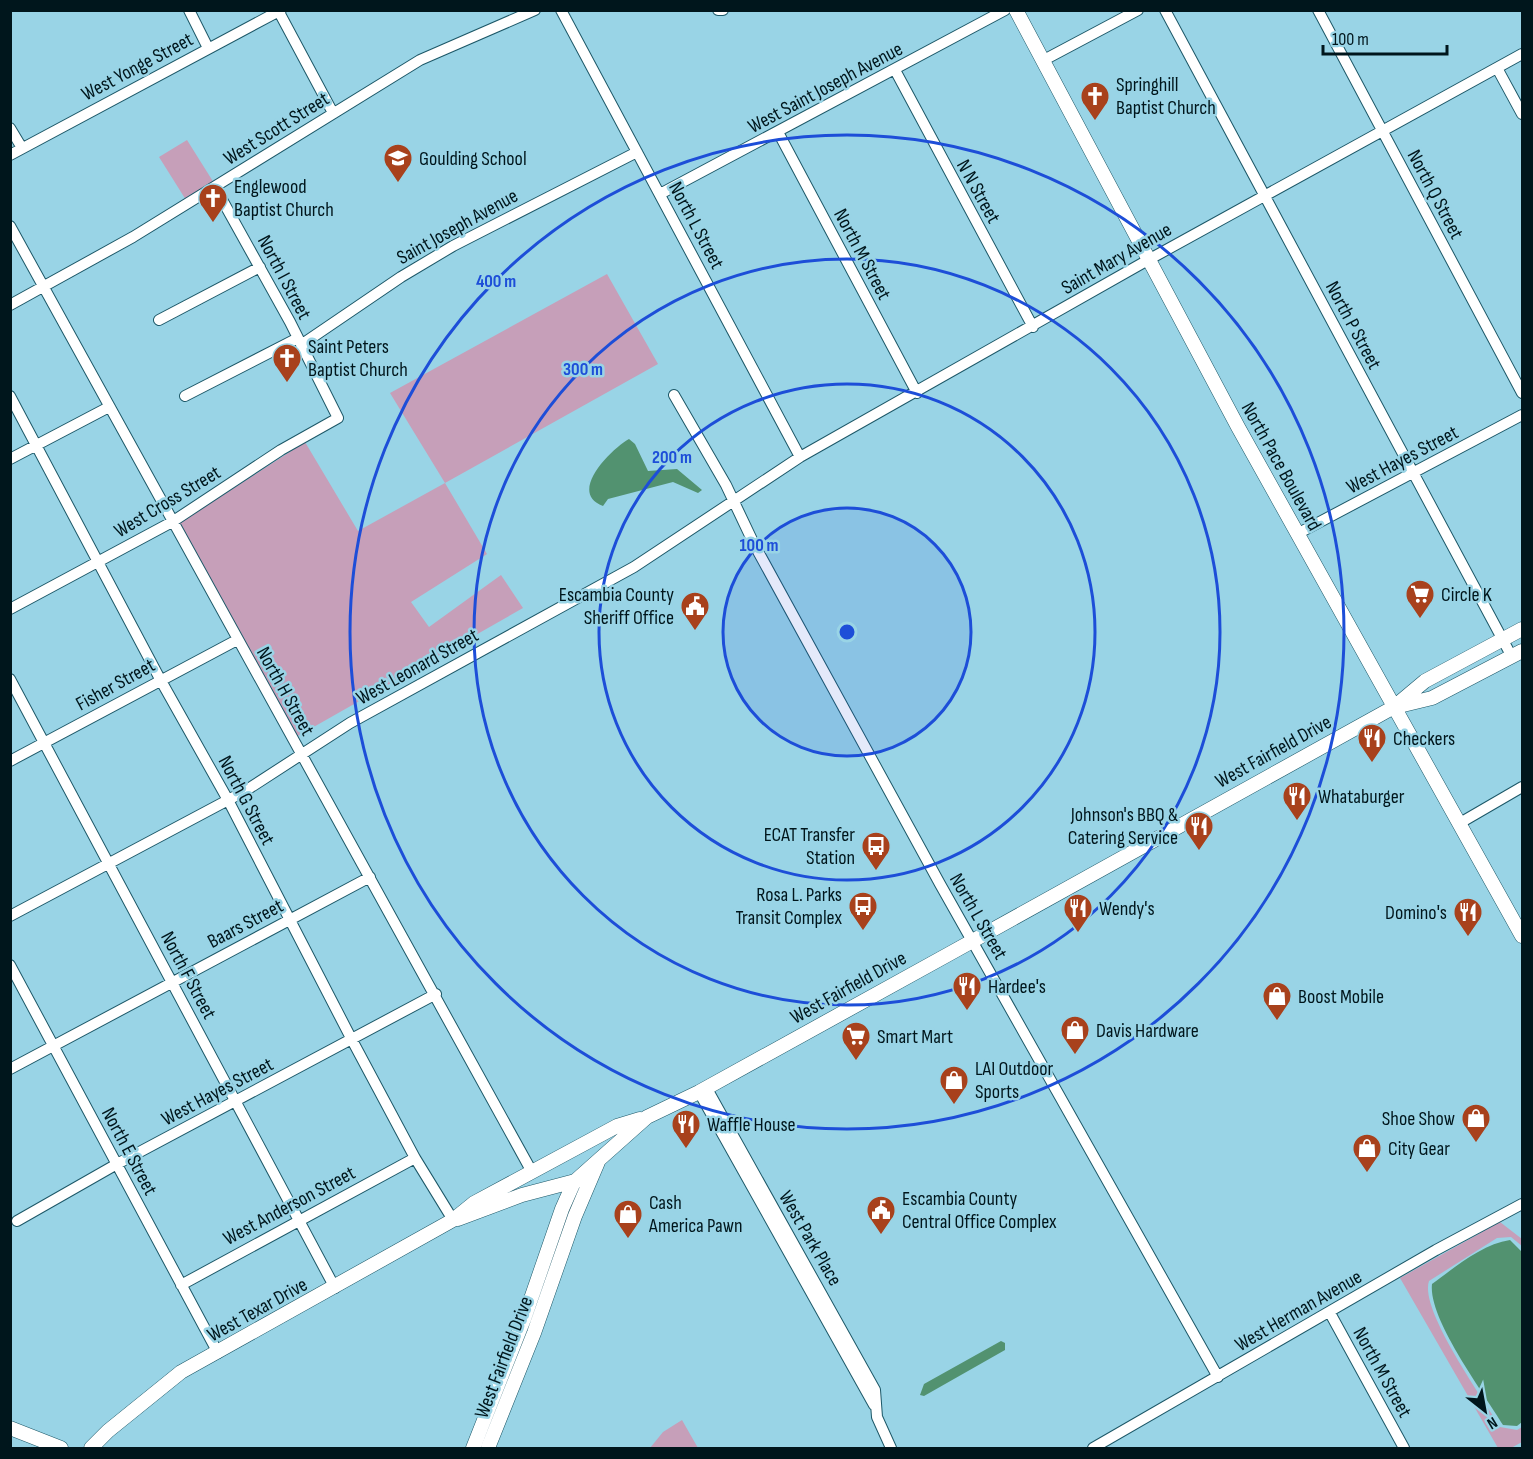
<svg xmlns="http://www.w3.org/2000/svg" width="1533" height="1459" font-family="'Sofia Sans Condensed',sans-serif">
<rect width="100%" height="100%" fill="#99d4e6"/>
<!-- green -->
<path fill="#c69fb9" d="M187,140L214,183L186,200L159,157Z
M607,274L658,364L445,483L487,554L411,602L429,627L501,575L523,608L296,737L178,524L305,442L358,531L445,483L390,393Z
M1500,1222L1522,1239V1246L1511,1237L1497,1238L1429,1281C1419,1310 1483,1398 1500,1427L1517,1430L1522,1427V1442L1511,1448H1498L1400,1278Z
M682,1420L698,1448H650L663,1432Z"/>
<!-- water -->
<path fill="#529270" d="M629,439L635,444L648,471L677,469L702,490L698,493L673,482L608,499L603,506C567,493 611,449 629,439Z
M1510,1240L1522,1252V1422L1517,1426L1503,1425C1484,1393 1428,1319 1432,1284C1454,1268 1482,1244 1510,1240Z
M1001,1341L1005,1343V1350L924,1396L920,1395L924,1384Z"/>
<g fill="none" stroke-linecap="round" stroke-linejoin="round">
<!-- minor casing -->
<g stroke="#1d5868" stroke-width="12">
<path id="minor" d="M189,10L208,48
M561,10L800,457
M718,10H723
M1165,10L1512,657
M1318,10L1522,393
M279,12L333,113
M1042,61L1138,10
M1497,68L1522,114
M895,70L1033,327
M10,128L22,148
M778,132L917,393
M10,155L281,10
M660,194L1005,10
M10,226L532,1172
M10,305L133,237L420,60L535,10
M159,320L260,267
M301,345L401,277L453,246L637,152
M674,395L726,485L754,544L940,884L1218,1377
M10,396L160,679L228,800L352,1040L415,1158L453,1220
M185,396L298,338
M10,459L109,407
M1297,534L1522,415
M10,609L172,522L281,450L338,418L290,322L215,187
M10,679L335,1288
M10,761L237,640
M1460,823L1522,787
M10,916L245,791L350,723L634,567L800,457L1148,260L1522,54
M10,965L218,1353
M10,1069L370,877
M706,1087L875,1390L877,1417L891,1448
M699,1092L874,1405
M17,1221L117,1164L436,994
M181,1285L415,1158
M1330,1313L1404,1448
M1093,1448L1436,1250L1522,1204"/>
</g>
<!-- major casing -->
<g stroke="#1d5868" stroke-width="15">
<path id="major" d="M1016,10L1238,427L1522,936
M1399,706L1432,698L1522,651
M458,1219L522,1195L579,1180
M10,1428L61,1448
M91,1448L108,1431L181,1372L453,1220L474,1203L617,1126L640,1119
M473,1448L524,1319L562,1209L574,1182L647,1117L699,1092L949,954L1394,707L1425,681L1522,629
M488,1448L534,1333L575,1216L598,1162"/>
</g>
<!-- minor -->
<use href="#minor" stroke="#fff" stroke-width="10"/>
<!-- major -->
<use href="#major" stroke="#fff" stroke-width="14"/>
</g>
<!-- distance rings -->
<circle cx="847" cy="632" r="124" fill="#1d4ed8" fill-opacity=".12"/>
<g fill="none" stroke="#1d4ed8" stroke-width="3">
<circle cx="847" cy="632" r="124"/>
<circle cx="847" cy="632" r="248"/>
<circle cx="847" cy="632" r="373"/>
<circle cx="847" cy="632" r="497"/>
</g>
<!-- icons -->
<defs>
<g id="church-pin" transform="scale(1.5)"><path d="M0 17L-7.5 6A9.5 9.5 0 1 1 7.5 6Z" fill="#a8411c" stroke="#99d4e6"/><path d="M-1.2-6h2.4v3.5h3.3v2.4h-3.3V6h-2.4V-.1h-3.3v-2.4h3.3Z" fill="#fff"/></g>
<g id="school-pin" transform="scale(1.5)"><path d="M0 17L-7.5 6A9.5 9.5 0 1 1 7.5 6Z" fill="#a8411c" stroke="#99d4e6"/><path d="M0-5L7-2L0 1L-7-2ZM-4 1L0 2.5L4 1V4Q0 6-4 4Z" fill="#fff"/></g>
<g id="supermarket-pin" transform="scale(1.5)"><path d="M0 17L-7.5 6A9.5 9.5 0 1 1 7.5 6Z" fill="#a8411c" stroke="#99d4e6"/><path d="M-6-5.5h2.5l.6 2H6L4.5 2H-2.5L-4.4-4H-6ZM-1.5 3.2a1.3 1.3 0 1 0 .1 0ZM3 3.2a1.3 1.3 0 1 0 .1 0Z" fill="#fff"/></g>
<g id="civic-pin" transform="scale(1.5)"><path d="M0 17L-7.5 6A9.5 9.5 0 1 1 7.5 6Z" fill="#a8411c" stroke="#99d4e6"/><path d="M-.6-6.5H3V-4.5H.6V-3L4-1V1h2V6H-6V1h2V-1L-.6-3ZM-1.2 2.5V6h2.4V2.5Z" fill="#fff"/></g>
<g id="restaurant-pin" transform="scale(1.5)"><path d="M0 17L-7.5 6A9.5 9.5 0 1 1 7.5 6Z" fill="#a8411c" stroke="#99d4e6"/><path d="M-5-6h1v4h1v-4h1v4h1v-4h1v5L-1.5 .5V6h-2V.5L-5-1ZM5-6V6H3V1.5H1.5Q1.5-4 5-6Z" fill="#fff"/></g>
<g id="bus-pin" transform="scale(1.5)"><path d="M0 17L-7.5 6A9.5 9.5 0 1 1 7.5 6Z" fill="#a8411c" stroke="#99d4e6"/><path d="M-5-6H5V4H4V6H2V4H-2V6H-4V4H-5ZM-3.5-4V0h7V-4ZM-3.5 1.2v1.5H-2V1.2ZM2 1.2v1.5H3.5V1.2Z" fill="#fff"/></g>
<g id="shop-pin" transform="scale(1.5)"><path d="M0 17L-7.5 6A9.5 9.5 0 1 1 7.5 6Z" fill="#a8411c" stroke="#99d4e6"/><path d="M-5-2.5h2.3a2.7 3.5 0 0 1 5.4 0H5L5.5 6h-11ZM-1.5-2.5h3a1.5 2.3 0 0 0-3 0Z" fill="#fff"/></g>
</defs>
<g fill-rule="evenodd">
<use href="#church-pin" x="1095" y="96"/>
<use href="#school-pin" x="398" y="158"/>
<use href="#church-pin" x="213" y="198"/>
<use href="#church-pin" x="287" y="358"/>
<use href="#supermarket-pin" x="1420" y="594"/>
<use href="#civic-pin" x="695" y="606"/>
<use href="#restaurant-pin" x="1372" y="738"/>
<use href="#restaurant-pin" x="1297" y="796"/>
<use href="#restaurant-pin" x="1199" y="826"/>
<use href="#bus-pin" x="876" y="846"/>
<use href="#bus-pin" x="863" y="906"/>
<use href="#restaurant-pin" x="1078" y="908"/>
<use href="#restaurant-pin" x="1468" y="912"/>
<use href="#restaurant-pin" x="967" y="986"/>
<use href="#shop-pin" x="1277" y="996"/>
<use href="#shop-pin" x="1075" y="1030"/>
<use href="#supermarket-pin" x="856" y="1036"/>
<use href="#shop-pin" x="954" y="1080"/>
<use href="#shop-pin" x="1476" y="1118"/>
<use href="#restaurant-pin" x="686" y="1124"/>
<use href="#shop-pin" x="1367" y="1148"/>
<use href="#civic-pin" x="881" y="1210"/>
<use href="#shop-pin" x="628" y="1214"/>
</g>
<g text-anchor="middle" stroke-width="5" stroke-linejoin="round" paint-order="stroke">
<!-- street labels -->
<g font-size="20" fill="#00161c" stroke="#99d4e6">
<text transform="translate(137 66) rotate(-28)" y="7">West Yonge Street</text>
<text transform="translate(825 87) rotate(-28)" y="7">West Saint Joseph Avenue</text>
<text transform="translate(276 128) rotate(-32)" y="7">West Scott Street</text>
<text transform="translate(979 191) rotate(61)" y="7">N N Street</text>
<text transform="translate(1436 194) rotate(62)" y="7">North Q Street</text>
<text transform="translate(697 225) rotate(62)" y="7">North L Street</text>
<text transform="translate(457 226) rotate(-29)" y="7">Saint Joseph Avenue</text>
<text transform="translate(863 254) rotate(62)" y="7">North M Street</text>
<text transform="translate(1116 258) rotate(-30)" y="7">Saint Mary Avenue</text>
<text transform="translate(285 277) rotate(62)" y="7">North I Street</text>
<text transform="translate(1354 325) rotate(62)" y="7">North P Street</text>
<text transform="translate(1402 459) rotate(-28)" y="7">West Hayes Street</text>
<text transform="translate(1282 466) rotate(61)" y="7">North Pace Boulevard</text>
<text transform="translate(167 501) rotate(-31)" y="7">West Cross Street</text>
<text transform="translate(417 666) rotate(-29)" y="7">West Leonard Street</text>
<text transform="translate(115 684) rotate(-29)" y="7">Fisher Street</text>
<text transform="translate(286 691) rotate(61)" y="7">North H Street</text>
<text transform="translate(1273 751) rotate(-29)" y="7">West Fairfield Drive</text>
<text transform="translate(247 800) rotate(62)" y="7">North G Street</text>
<text transform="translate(979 916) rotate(60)" y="7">North L Street</text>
<text transform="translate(245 923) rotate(-28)" y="7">Baars Street</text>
<text transform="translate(189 975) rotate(62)" y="7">North F Street</text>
<text transform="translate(848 987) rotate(-29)" y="7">West Fairfield Drive</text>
<text transform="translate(217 1091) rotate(-28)" y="7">West Hayes Street</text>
<text transform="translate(130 1151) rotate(62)" y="7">North E Street</text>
<text transform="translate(289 1205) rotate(-28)" y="7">West Anderson Street</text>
<text transform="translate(811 1238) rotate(60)" y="7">West Park Place</text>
<text transform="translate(257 1309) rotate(-29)" y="7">West Texar Drive</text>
<text transform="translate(1298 1310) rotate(-30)" y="7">West Herman Avenue</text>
<text transform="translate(503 1357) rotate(-69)" y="7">West Fairfield Drive</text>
<text transform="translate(1383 1372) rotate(61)" y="7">North M Street</text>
</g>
<!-- poi labels -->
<g font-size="20" fill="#00161c" stroke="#99d4e6" text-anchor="start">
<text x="1116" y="91">Springhill<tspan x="1116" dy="23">Baptist Church</tspan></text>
<text x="419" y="165">Goulding School</text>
<text x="234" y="193">Englewood<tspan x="234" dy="23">Baptist Church</tspan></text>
<text x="308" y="353">Saint Peters<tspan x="308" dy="23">Baptist Church</tspan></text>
<text x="674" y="601" text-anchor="end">Escambia County<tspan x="674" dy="23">Sheriff Office</tspan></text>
<text x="1441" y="601">Circle K</text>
<text x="1393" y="745">Checkers</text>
<text x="1318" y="803">Whataburger</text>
<text x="1178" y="821" text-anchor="end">Johnson's BBQ &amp;<tspan x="1178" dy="23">Catering Service</tspan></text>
<text x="855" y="841" text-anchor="end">ECAT Transfer<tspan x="855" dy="23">Station</tspan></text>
<text x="842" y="901" text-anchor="end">Rosa L. Parks<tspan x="842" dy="23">Transit Complex</tspan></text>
<text x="1099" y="915">Wendy's</text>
<text x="1447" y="919" text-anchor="end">Domino's</text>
<text x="988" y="993">Hardee's</text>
<text x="1298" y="1003">Boost Mobile</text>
<text x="1096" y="1037">Davis Hardware</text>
<text x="877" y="1043">Smart Mart</text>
<text x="975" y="1075">LAI Outdoor<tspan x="975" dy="23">Sports</tspan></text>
<text x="1455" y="1125" text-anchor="end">Shoe Show</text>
<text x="707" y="1131">Waffle House</text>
<text x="1388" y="1155">City Gear</text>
<text x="902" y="1205">Escambia County<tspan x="902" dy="23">Central Office Complex</tspan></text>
<text x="649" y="1209">Cash<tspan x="649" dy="23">America Pawn</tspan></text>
</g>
</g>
<circle cx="847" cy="632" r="9" fill="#1d4ed8" stroke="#99d4e6" stroke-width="3"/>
<g font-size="18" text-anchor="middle" font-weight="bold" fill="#1d4ed8" stroke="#99d4e6" stroke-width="5" stroke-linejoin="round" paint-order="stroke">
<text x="496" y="287">400 m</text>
<text x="583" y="375">300 m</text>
<text x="672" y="463">200 m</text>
<text x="759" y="551">100 m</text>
</g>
<!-- border -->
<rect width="1533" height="1459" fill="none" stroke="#00161c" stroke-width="24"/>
<!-- north arrow -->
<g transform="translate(1485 1411) rotate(149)" stroke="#99d4e6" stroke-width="4.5" paint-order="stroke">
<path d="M0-4.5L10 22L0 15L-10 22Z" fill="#00161c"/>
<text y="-9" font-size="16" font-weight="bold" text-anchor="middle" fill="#00161c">N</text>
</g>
<!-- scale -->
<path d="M1323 45v9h124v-9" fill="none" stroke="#00161c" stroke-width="3"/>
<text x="1332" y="45" font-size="18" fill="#00161c" stroke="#99d4e6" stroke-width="4.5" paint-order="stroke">100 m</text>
</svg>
